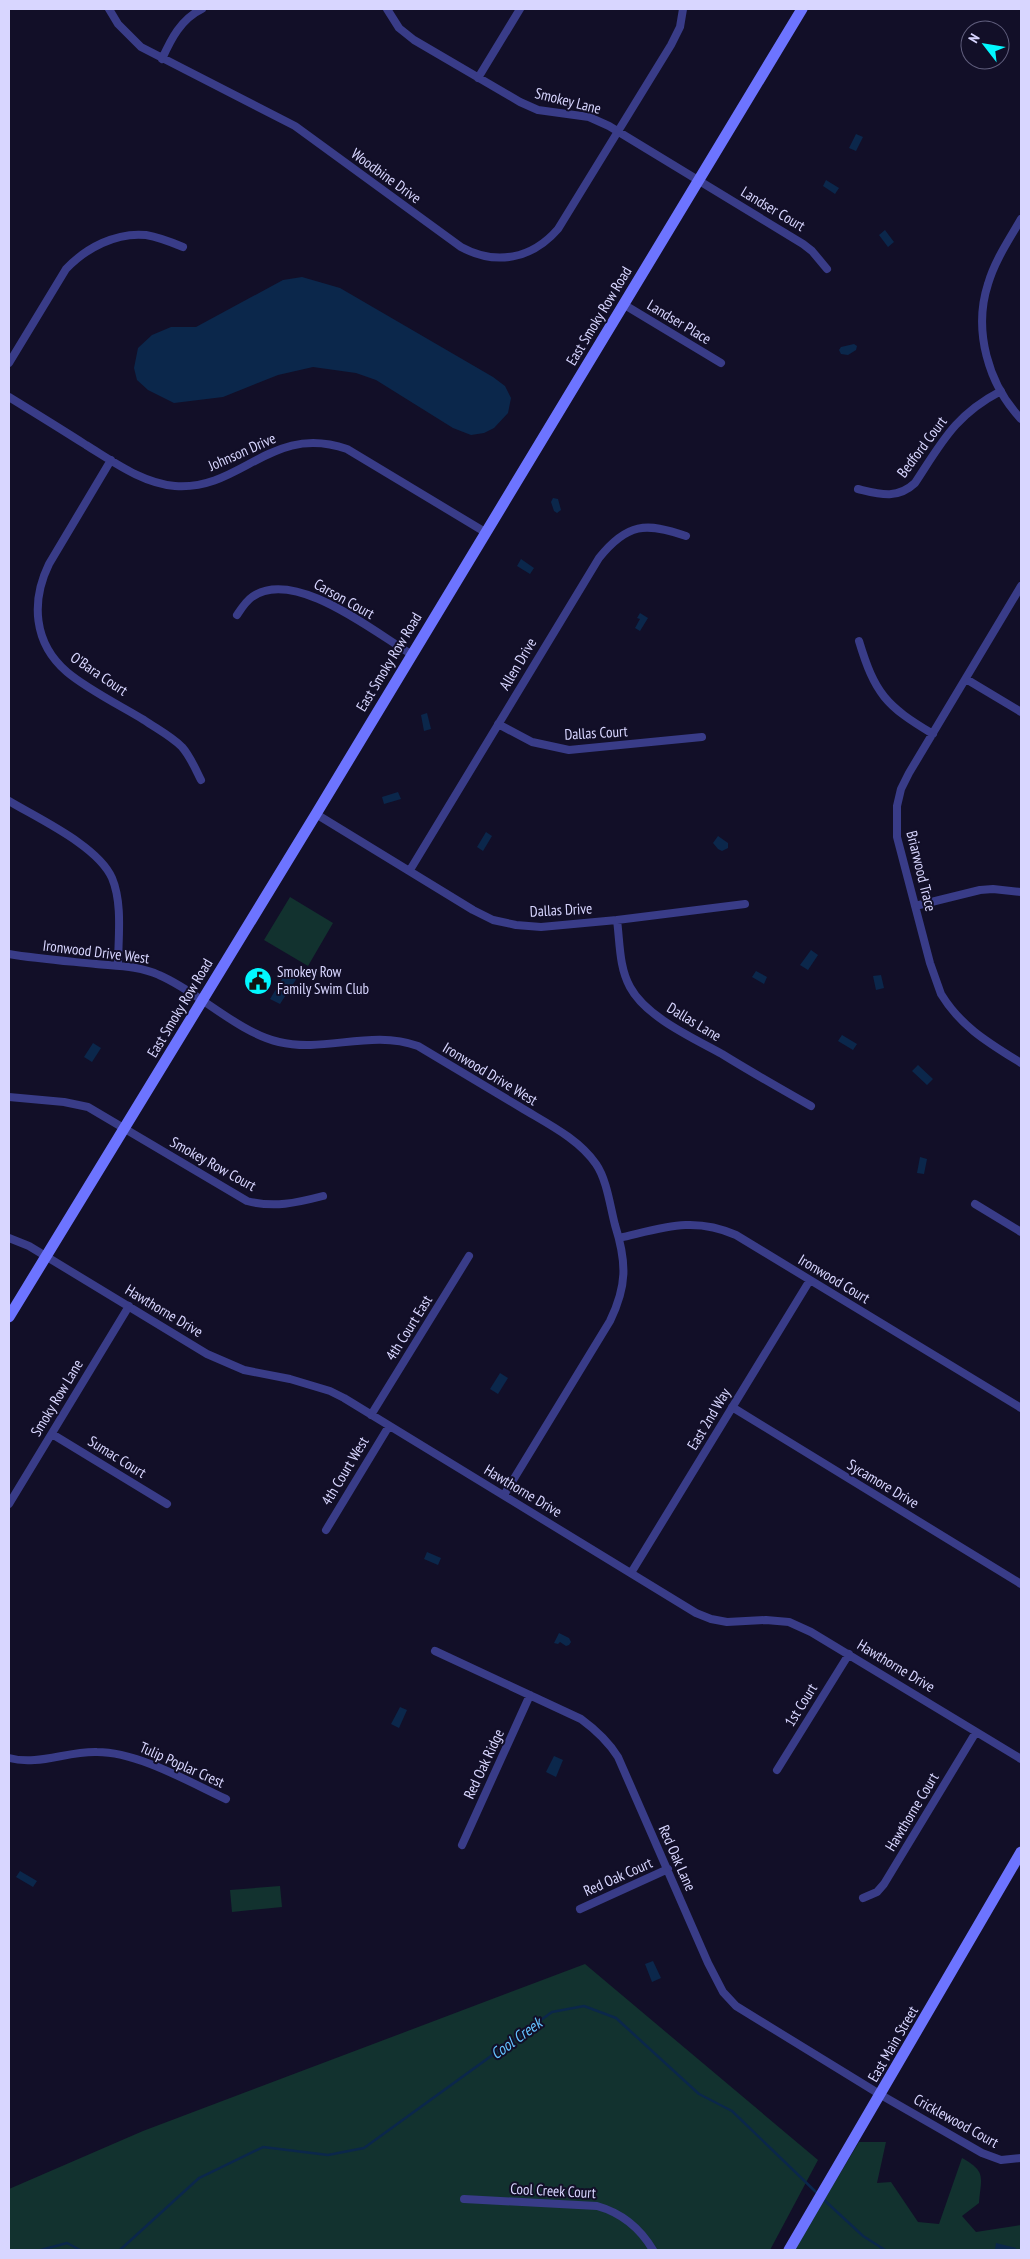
<svg xmlns="http://www.w3.org/2000/svg" width="1030" height="2259" font-family="'PT Sans Narrow',sans-serif">
<rect width="100%" height="100%" fill="#120f28"/>
<!-- green -->
<path fill="#12322f" d="M290,897L333,923L308,966L264,940Z
M280,1886L282,1907L232,1912L230,1890Z
M585,1964L818,2160L770,2250H9V2189L143,2131Z
M859,2142H886L877,2183L891,2182L918,2222L939,2224L962,2158C987,2172 981,2177 979,2203L962,2216L976,2232L1021,2225V2250H794Z"/>
<!-- water -->
<path fill="#0b274b" d="M856,134L863,137L856,151L849,148Z
M826,180L839,188L835,194L823,186Z
M885,230L894,242L888,247L879,235Z
M302,277L340,288L493,377L505,386L511,398L508,413L494,428L484,433L471,435L453,428L376,380L356,373L313,367L278,375L223,397L174,403L148,390L137,380L134,368L138,348L152,335L171,327H196L283,280Z
M854,344L857,346L856,350L848,355L841,354L839,350L841,347Z
M553,498L558,499L561,510L557,513L554,511L551,502Z
M521,559L534,568L530,574L517,566Z
M640,613L648,618L640,631L635,628L640,619L637,618Z
M427,713L431,729L424,731L421,715Z
M398,792L401,799L384,804L382,797Z
M486,832L492,836L483,851L477,847Z
M718,836L728,843V848L722,851L718,849L713,843Z
M811,950L818,955L808,970L800,965Z
M287,971L297,978L280,1004L270,999Z
M756,971L767,977L764,984L752,977Z
M881,975L884,988L876,990L873,976Z
M842,1035L857,1044L853,1050L838,1041Z
M93,1043L101,1048L92,1062L84,1057Z
M918,1065L933,1079L927,1085L912,1071Z
M920,1157L927,1159L924,1174L917,1173Z
M500,1373L508,1378L498,1394L490,1389Z
M427,1552L441,1558L438,1565L424,1559Z
M559,1633L569,1638L571,1642L569,1645L566,1646L560,1642L558,1644L554,1643Z
M400,1707L407,1710L399,1728L391,1724Z
M554,1756L563,1760L556,1777L546,1772Z
M20,1871L37,1881L33,1887L16,1877Z
M653,1961L661,1978L652,1982L645,1964Z
M996,2243L1016,2248V2250H995Z"/>
<g fill="none" stroke-linecap="round" stroke-linejoin="round">
<!-- stream -->
<path stroke="#0b274b" stroke-width="2.5" d="M822,2198L863,2236L885,2250
M41,2250L67,2243L80,2250
M120,2250L199,2178L263,2147L328,2155L364,2148L552,2012L584,2006L616,2018L699,2094L732,2111L818,2194"/>
<!-- street -->
<path stroke="#393c88" stroke-width="8" d="M109,9L118,24L141,47L295,126L461,247C496,266 532,259 558,229L671,45L680,27L683,9
M387,9L399,28L414,40L520,102L538,110L589,117L609,126L803,244L812,251L827,269
M162,59C171,39 181,19 202,9
M478,78L520,9
M1021,219C1009,240 995,260 988,284C973,330 988,384 1021,419
M623,304L721,363
M9,363L66,269C86,248 116,232 146,235C158,237 171,242 183,247
M9,397C35,413 61,429 86,445C114,462 142,483 175,486C242,491 270,423 347,449L485,532
M111,460L49,564C31,601 33,643 67,672C87,689 121,706 144,720C157,729 171,736 182,747C190,756 195,768 201,780
M858,489C879,494 897,500 915,483C942,442 955,415 1001,391
M1021,586L909,773L901,789L897,806V837L930,963L941,994C961,1027 989,1043 1021,1063
M237,615C241,609 246,601 252,597C294,567 374,632 411,654
M859,641C875,694 886,706 933,734
M966,679L1021,712
M498,724L532,742L569,750L702,737
M9,801C39,819 98,846 112,878C123,904 118,939 118,966
M316,814L473,910L493,920L516,925L541,927L617,920L745,904
M410,870L599,558C627,523 646,522 686,536
M915,906L980,890L993,889L1021,892
M617,920C620,943 619,967 630,987C646,1017 693,1038 722,1054C751,1072 781,1089 811,1106
M9,954C38,959 67,961 96,964C117,966 140,966 159,975C199,992 237,1032 279,1042C325,1053 371,1029 418,1046C452,1066 486,1087 520,1107C546,1123 578,1138 596,1164C607,1180 610,1206 615,1225C627,1263 627,1286 610,1321L504,1495
M9,1097L64,1102L88,1107L247,1201C274,1208 296,1203 323,1196
M975,1204L1021,1232
M9,1238L29,1246L207,1354L244,1370L290,1379L330,1391L344,1398L696,1613L711,1619L727,1622L766,1620L789,1622L811,1632L1021,1759
M619,1238C663,1228 693,1216 736,1235L1021,1408
M732,1407L1021,1584
M371,1415L469,1256
M52,1434L167,1504
M9,1504L129,1306
M326,1530L389,1426
M631,1573L810,1280
M435,1651L581,1719C596,1730 608,1741 618,1757L708,1963L723,1992L736,2006L881,2095L982,2153L1001,2160L1021,2158
M9,1758C38,1766 67,1751 97,1752C138,1752 189,1782 226,1799
M777,1770L849,1654
M462,1845L530,1695
M863,1898L877,1892L884,1884L976,1732
M580,1909L668,1869
M464,2199L597,2206C622,2213 640,2228 653,2250"/>
<!-- secondary -->
<path stroke="#6d74ff" stroke-width="11" d="M9,1317L316,814L802,9
M789,2250L1021,1852"/>
</g>
<!-- icons -->
<defs>
<g id="civic-disc" transform="scale(1.4375)"><circle r="9.5" fill="#02f8ff" stroke="#120f28"/><path d="M-.6-6.5H3V-4.5H.6V-3L4-1V1h2V6H-6V1h2V-1L-.6-3ZM-1.2 2.5V6h2.4V2.5Z" fill="#111"/></g>
</defs>
<g fill-rule="evenodd">
<use href="#civic-disc" x="258" y="981"/>
</g>
<g text-anchor="middle" stroke-width="4" stroke-linejoin="round" paint-order="stroke">
<!-- street labels -->
<g font-size="15" fill="#d8d6ff" stroke="#120f28">
<text transform="translate(568 101) rotate(14)" y="5">Smokey Lane</text>
<text transform="translate(386 176) rotate(36)" y="5">Woodbine Drive</text>
<text transform="translate(773 209) rotate(31)" y="5">Landser Court</text>
<text transform="translate(599 316) rotate(-59)" y="5">East Smoky Row Road</text>
<text transform="translate(679 322) rotate(31)" y="5">Landser Place</text>
<text transform="translate(922 447) rotate(-53)" y="5">Bedford Court</text>
<text transform="translate(242 452) rotate(-24)" y="5">Johnson Drive</text>
<text transform="translate(344 599) rotate(29)" y="5">Carson Court</text>
<text transform="translate(389 662) rotate(-59)" y="5">East Smoky Row Road</text>
<text transform="translate(518 664) rotate(-59)" y="5">Allen Drive</text>
<text transform="translate(99 674) rotate(34)" y="5">O'Bara Court</text>
<text transform="translate(596 733) rotate(-3)" y="5">Dallas Court</text>
<text transform="translate(921 871) rotate(76)" y="5">Briarwood Trace</text>
<text transform="translate(561 910) rotate(-3)" y="5">Dallas Drive</text>
<text transform="translate(96 952) rotate(7)" y="5">Ironwood Drive West</text>
<text transform="translate(180 1008) rotate(-59)" y="5">East Smoky Row Road</text>
<text transform="translate(694 1022) rotate(31)" y="5">Dallas Lane</text>
<text transform="translate(490 1074) rotate(31)" y="5">Ironwood Drive West</text>
<text transform="translate(213 1164) rotate(29)" y="5">Smokey Row Court</text>
<text transform="translate(834 1279) rotate(31)" y="5">Ironwood Court</text>
<text transform="translate(164 1311) rotate(31)" y="5">Hawthorne Drive</text>
<text transform="translate(409 1328) rotate(-58)" y="5">4th Court East</text>
<text transform="translate(57 1398) rotate(-59)" y="5">Smoky Row Lane</text>
<text transform="translate(709 1419) rotate(-59)" y="5">East 2nd Way</text>
<text transform="translate(117 1457) rotate(32)" y="5">Sumac Court</text>
<text transform="translate(345 1471) rotate(-59)" y="5">4th Court West</text>
<text transform="translate(883 1484) rotate(31)" y="5">Sycamore Drive</text>
<text transform="translate(523 1491) rotate(31)" y="5">Hawthorne Drive</text>
<text transform="translate(896 1666) rotate(31)" y="5">Hawthorne Drive</text>
<text transform="translate(801 1705) rotate(-58)" y="5">1st Court</text>
<text transform="translate(484 1764) rotate(-65)" y="5">Red Oak Ridge</text>
<text transform="translate(182 1765) rotate(24)" y="5">Tulip Poplar Crest</text>
<text transform="translate(912 1812) rotate(-59)" y="5">Hawthorne Court</text>
<text transform="translate(677 1858) rotate(66)" y="5">Red Oak Lane</text>
<text transform="translate(618 1877) rotate(-24)" y="5">Red Oak Court</text>
<text transform="translate(893 2044) rotate(-60)" y="5">East Main Street</text>
<text transform="translate(956 2121) rotate(29)" y="5">Cricklewood Court</text>
<text transform="translate(553 2191) rotate(3)" y="5">Cool Creek Court</text>
</g>
<!-- poi labels -->
<g font-size="15" fill="#d8d6ff" stroke="#120f28" text-anchor="start">
<text x="277" y="977">Smokey Row<tspan x="277" dy="17">Family Swim Club</tspan></text>
</g>
<!-- water labels -->
<g font-size="16" font-style="italic" fill="#64c3ff" stroke="#120f28">
<text transform="translate(516 2038) rotate(-36)" y="6">Cool Creek</text>
</g>
</g>
<!-- border -->
<rect width="1030" height="2259" fill="none" stroke="#d8d6ff" stroke-width="20"/>
<!-- north arrow -->
<g transform="translate(985 45) rotate(301)"><circle r="24" fill="#120f28" stroke="#615f7e"/>
<path d="M0-4L9 19L0 12L-9 19Z" fill="#02f8ff"/>
<text y="-8" font-size="14" font-weight="bold" text-anchor="middle" fill="#d8d6ff">N</text>
</g>
</svg>
